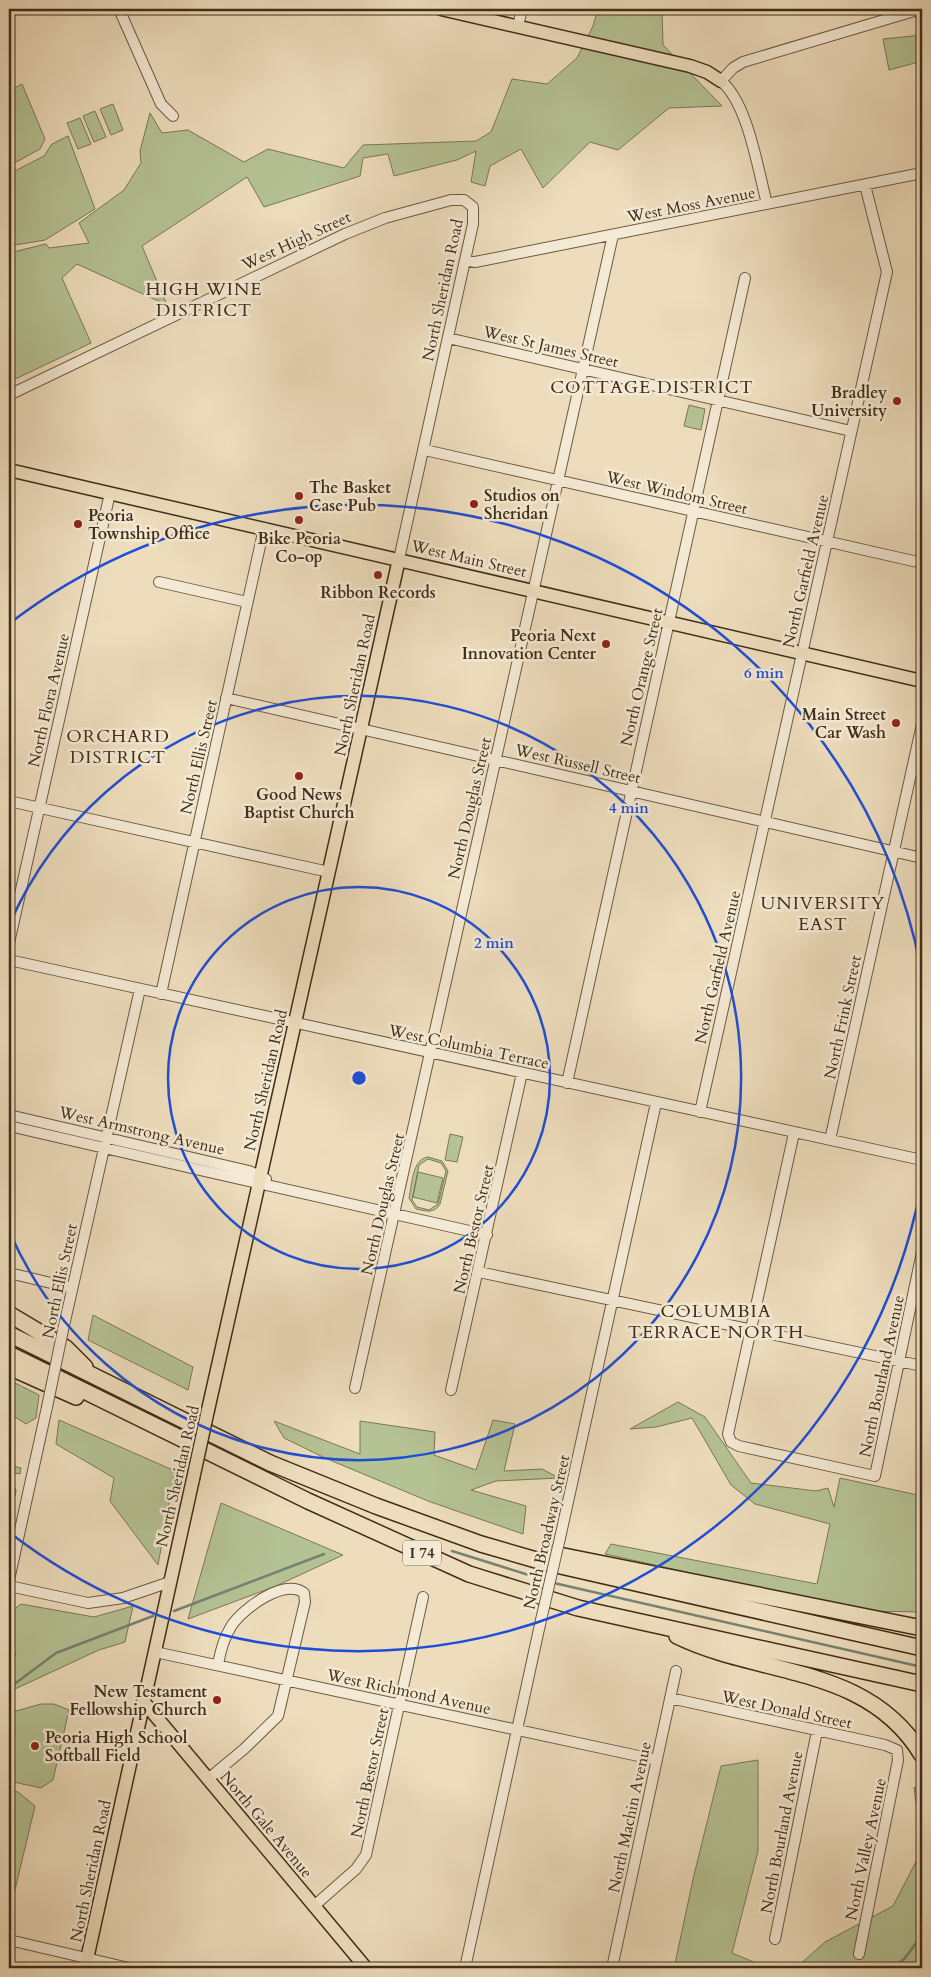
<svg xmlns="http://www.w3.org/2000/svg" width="931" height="1977" font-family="Cardo,serif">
<rect width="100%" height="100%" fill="#eeddbd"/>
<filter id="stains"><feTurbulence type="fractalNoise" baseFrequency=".004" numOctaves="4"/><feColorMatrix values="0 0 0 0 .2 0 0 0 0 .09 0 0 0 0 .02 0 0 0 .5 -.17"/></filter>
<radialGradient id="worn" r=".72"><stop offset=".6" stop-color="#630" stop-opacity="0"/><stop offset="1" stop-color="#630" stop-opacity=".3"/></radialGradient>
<!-- green -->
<path fill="#b5c294" stroke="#7a7856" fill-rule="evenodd" d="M598,9H662L663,45L722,106L669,108L618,150L590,142L543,188L521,149L490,166L485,186L471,182L476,151L457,160L394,176L388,154L363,158L360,176L264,207L247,177L142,246L167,305L77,264L62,278L91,343L9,382V253L46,244L49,248L89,243L79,223L124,190L141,163L140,151L150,113L162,133L188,130L244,162L268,149L344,168L363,145L476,141L491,132L512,79L547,84L577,58L593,26Z
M922,35V61L889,70L883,39Z
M22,84L45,139L40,149L9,166V91Z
M113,104L123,130L111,135L100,109Z
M95,111L106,137L94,142L83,116Z
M80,118L91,144L78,149L67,123Z
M68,136L95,209L45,240L9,246V174L44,156L52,144Z
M689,405L705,409L701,430L684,426Z
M450,1134L463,1137L457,1162L445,1160Z
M428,1157L442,1161L448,1171L440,1204C434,1214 426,1211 416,1209L409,1198C412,1185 412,1159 428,1157ZM428,1159L441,1163L446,1171L438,1204L429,1210L417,1207L412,1200L419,1165Z
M418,1172L443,1178L437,1203L413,1197Z
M93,1315L193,1367L188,1390L88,1340Z
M9,1380L39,1395L36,1418L26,1424L9,1413Z
M678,1402L705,1417L751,1483L816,1491L828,1488L834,1507L840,1478L922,1496V1612L862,1611L605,1554L611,1544L817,1584L830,1524L755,1504L731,1485L692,1418L656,1427L630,1429Z
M59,1420L175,1471L158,1565L110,1501L114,1478L56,1444Z
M493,1420L515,1424L504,1471L542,1469L559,1478L496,1481L471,1490L526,1506L523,1534L428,1501L325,1458L284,1438L274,1421L360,1454V1421L435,1432L434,1455L476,1470Z
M9,1465L21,1468L20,1474L10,1472L16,1491L9,1523Z
M221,1503L343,1555L276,1586L188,1619Z
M21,1604L94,1617L133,1606L125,1642L99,1650L15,1689L9,1696V1665L16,1654H9V1613Z
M41,1704H54L69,1710L53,1780L41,1788L9,1781V1713Z
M758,1760V1851L732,1953L768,1968H674L694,1875L721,1766Z
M914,1787L922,1795V1968H796L825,1942L893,1906L922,1850Z
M9,1790L18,1792L35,1806L9,1915Z"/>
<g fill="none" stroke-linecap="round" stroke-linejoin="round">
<!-- stream -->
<path stroke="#768371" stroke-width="2.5" d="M452,1551L548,1581
M554,1583L922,1667
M174,1611L324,1554
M9,1688L56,1653L153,1616
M857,1968H878
M893,1968L905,1958L922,1935"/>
<!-- minor casing -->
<g stroke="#6b5a41" stroke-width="12">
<path id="minor" d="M119,9L161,104L173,116
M518,26L522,9
M767,204C758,170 748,103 721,81L733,68L743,62L921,9
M465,260L475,262L922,173
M448,338L851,431
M9,395L345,234L385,218L451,200H464L473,207V224L399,559
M425,450L922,563
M159,582L247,602
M226,698L922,858
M9,801L329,872
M9,943L110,493
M9,960L922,1160
M161,994L264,528
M567,1083L745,278
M700,1112L887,272L865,185
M9,1115L249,1171L266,1179
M9,1126C168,1163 328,1199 487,1235
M794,1133L728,1434L731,1442L739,1446L875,1476L922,1252
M830,1140L922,724
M479,1272L922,1366
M9,1273L72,1288
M63,1330L140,989
M355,1388L613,235
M451,1390L522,1073
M560,1538L656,1103
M9,1580L47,1407
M9,1586L88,1603L123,1598L170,1582
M155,1652L657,1760
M670,1698L885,1745L897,1750L898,1760L859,1954
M208,1779L244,1749L278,1716L305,1602L304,1593C284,1578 244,1608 232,1625C224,1637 221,1650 218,1664
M314,1906L356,1869L366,1855L423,1597
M775,1939L817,1731
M9,1940L129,1968
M465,1968L541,1620
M612,1968L676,1671"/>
</g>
<!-- major casing -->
<g stroke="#3f2e18" stroke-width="15">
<path id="major" d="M441,9L690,66L707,72L721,81
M9,470L922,681
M208,1410L399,559
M143,1701L366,1968
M85,1968L193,1479"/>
</g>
<!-- highway casing -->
<g stroke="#3f2e18" stroke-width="18">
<path id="highway" d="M9,1314L66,1348L85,1367
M9,1334L270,1463L376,1506L481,1544L543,1562L922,1648
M9,1354L308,1501L469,1574L578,1608L922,1684
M9,1367L76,1397
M554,1554L922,1628
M677,1636C761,1677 867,1664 922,1755"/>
</g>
<!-- minor -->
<use href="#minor" stroke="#f4e9d4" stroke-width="10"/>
<!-- major -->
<use href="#major" stroke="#eeddbd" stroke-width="12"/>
<!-- highway -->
<use href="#highway" stroke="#eeddbd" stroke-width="15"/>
<!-- minor-bridge casing -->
<g stroke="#6b5a41" stroke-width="12" stroke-linecap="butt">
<path id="minor-bridge" d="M47,1407L63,1330
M541,1620L560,1538"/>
</g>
<!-- major-bridge casing -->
<g stroke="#3f2e18" stroke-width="15" stroke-linecap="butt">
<path id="major-bridge" d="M193,1479L208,1410"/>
</g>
<!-- minor-bridge -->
<use href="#minor-bridge" stroke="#f4e9d4" stroke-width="10"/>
<!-- major-bridge -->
<use href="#major-bridge" stroke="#eeddbd" stroke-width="12"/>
</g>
<!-- distance rings -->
<g fill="none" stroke="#1d4ed8" stroke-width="2.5">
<circle cx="359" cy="1078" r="191"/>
<path d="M10 923A382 382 0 1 1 10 1233"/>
<path d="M921 1187A573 573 0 0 1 10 1533M10 623A573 573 0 0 1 921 969"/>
</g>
<!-- markers -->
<g fill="#8f2418" stroke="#f4e9d4" stroke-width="2">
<circle cx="897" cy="401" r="5"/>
<circle cx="299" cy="496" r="5"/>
<circle cx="474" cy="504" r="5"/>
<circle cx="299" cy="520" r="5"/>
<circle cx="78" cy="524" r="5"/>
<circle cx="378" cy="575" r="5"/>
<circle cx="606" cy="644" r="5"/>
<circle cx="896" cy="723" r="5"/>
<circle cx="299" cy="776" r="5"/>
<circle cx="217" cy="1700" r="5"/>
<circle cx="35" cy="1746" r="5"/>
</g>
<g text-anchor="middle" stroke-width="5" stroke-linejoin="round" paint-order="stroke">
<!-- shield labels -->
<rect fill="#f4e9d4" stroke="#756650" stroke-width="1" x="403" y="1540.5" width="38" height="25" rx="4"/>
<g font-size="15" font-weight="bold" fill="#3f2e18">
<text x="422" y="1558">I 74</text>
</g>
<!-- street labels -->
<g font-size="16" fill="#3f2e18" stroke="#f4e9d4">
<text transform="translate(691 204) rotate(-11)" y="6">West Moss Avenue</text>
<text transform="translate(296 240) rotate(-25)" y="6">West High Street</text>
<text transform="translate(442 290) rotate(-78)" y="6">North Sheridan Road</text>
<text transform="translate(551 346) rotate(13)" y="6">West St James Street</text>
<text transform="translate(677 492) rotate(13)" y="6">West Windom Street</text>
<text transform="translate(469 558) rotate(13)" y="6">West Main Street</text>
<text transform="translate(805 571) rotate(-77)" y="6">North Garfield Avenue</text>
<text transform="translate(641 677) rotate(-77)" y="6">North Orange Street</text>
<text transform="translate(354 685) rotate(-78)" y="6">North Sheridan Road</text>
<text transform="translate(48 700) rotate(-77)" y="6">North Flora Avenue</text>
<text transform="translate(198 757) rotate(-77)" y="6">North Ellis Street</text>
<text transform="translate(578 763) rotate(13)" y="6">West Russell Street</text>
<text transform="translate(469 808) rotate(-77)" y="6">North Douglas Street</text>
<text transform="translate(717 967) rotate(-77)" y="6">North Garfield Avenue</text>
<text transform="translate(842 1017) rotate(-78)" y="6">North Frink Street</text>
<text transform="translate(469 1046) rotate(12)" y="6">West Columbia Terrace</text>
<text transform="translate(265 1080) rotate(-77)" y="6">North Sheridan Road</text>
<text transform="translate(142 1130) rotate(13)" y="6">West Armstrong Avenue</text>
<text transform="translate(382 1204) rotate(-77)" y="6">North Douglas Street</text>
<text transform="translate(473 1229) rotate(-77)" y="6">North Bestor Street</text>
<text transform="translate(59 1281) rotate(-78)" y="6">North Ellis Street</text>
<text transform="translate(881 1376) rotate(-78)" y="6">North Bourland Avenue</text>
<text transform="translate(177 1476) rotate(-77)" y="6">North Sheridan Road</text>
<text transform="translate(546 1532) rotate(-77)" y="6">North Broadway Street</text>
<text transform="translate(409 1691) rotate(12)" y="6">West Richmond Avenue</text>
<text transform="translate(787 1709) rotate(12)" y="6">West Donald Street</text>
<text transform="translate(369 1773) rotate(-78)" y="6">North Bestor Street</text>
<text transform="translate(629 1817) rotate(-78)" y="6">North Machin Avenue</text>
<text transform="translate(267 1824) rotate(50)" y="6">North Gale Avenue</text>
<text transform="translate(781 1832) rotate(-79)" y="6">North Bourland Avenue</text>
<text transform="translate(865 1849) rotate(-78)" y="6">North Valley Avenue</text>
<text transform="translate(90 1871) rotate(-78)" y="6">North Sheridan Road</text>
</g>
<!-- poi labels -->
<g font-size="16" font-weight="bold" fill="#3f2e18" stroke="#f4e9d4" text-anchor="end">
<text x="887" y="398">Bradley<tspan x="887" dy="18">University</tspan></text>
<text x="309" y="493" text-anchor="start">The Basket<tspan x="309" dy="18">Case Pub</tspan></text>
<text x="484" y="501" text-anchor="start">Studios on<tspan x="484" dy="18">Sheridan</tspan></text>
<text x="88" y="521" text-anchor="start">Peoria<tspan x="88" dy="18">Township Office</tspan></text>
<text x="299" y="544" text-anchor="middle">Bike Peoria<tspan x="299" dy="18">Co-op</tspan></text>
<text x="378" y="598" text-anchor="middle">Ribbon Records</text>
<text x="596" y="641">Peoria Next<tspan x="596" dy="18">Innovation Center</tspan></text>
<text x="886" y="720">Main Street<tspan x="886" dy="18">Car Wash</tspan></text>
<text x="299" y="800" text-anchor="middle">Good News<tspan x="299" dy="18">Baptist Church</tspan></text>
<text x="207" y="1697">New Testament<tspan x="207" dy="18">Fellowship Church</tspan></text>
<text x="45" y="1743" text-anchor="start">Peoria High School<tspan x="45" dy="18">Softball Field</tspan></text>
</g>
<!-- neighbourhood labels -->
<g font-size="18" letter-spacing="1" fill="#3f2e18" stroke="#f4e9d4">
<text x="204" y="295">HIGH WINE<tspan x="204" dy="21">DISTRICT</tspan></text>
<text x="652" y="393">COTTAGE DISTRICT</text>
<text x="118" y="742">ORCHARD<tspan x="118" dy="21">DISTRICT</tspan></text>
<text x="823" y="909">UNIVERSITY<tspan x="823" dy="21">EAST</tspan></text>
<text x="716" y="1317">COLUMBIA<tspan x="716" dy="21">TERRACE NORTH</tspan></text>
</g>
</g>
<circle cx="359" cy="1078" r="8" fill="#1d4ed8" stroke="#f4e9d4" stroke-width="2.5"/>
<g font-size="15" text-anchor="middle" font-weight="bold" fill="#1d4ed8" stroke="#f4e9d4" stroke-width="5" stroke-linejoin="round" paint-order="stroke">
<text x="764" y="678">6 min</text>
<text x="629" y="813">4 min</text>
<text x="494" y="948">2 min</text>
</g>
<!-- margin -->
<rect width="931" height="1977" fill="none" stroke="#eeddbd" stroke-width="30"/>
<rect x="10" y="10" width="911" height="1957" fill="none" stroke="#3f2e18" stroke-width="2.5"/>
<rect x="15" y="15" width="901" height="1947" fill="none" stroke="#3f2e18"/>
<rect width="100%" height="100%" filter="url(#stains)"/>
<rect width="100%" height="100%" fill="url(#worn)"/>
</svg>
